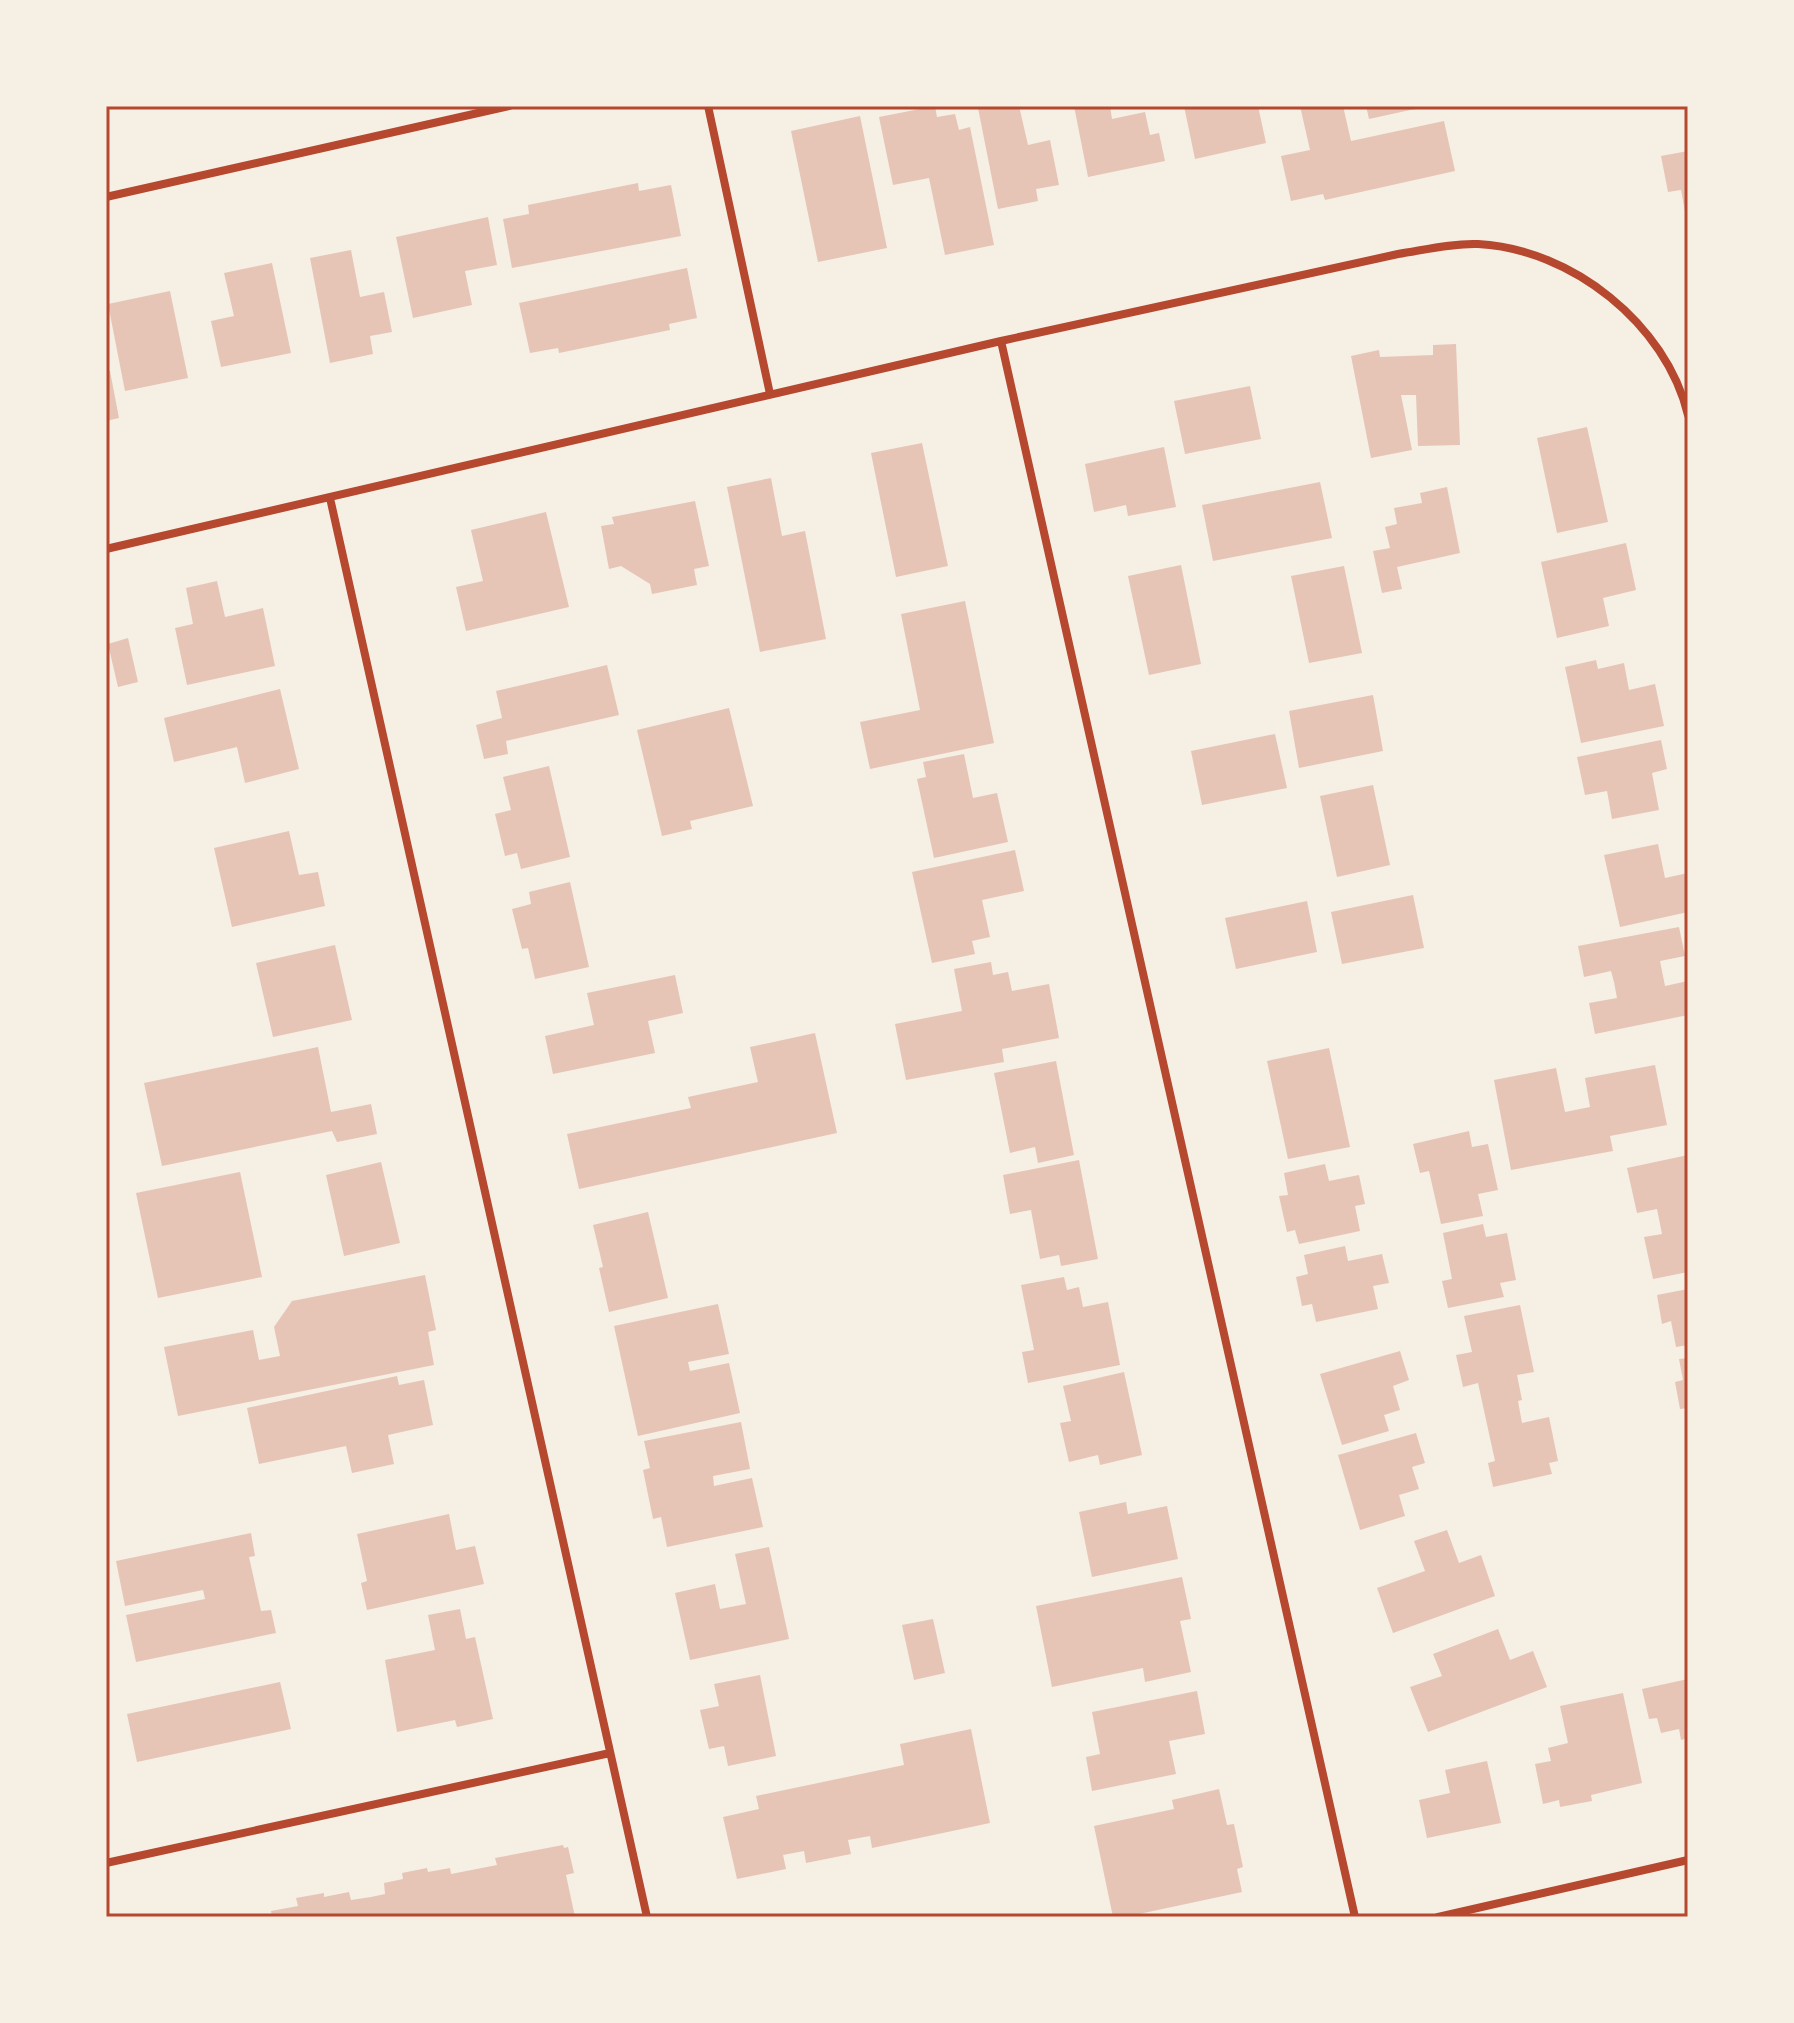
<svg xmlns="http://www.w3.org/2000/svg" width="1794" height="2023" font-family="'Fira Sans Condensed',sans-serif">
<rect width="100%" height="100%" fill="#f6efe4"/>
<!-- building -->
<path fill="#e6c5b7" d="M935,106L937,117L955,114L959,130L970,127L994,245L945,255L929,178L893,185L879,117Z
M989,106H1019L1028,145L1050,140L1059,185L1036,189L1038,201L998,209L978,108Z
M1074,106H1110L1112,119L1145,112L1150,135L1159,133L1165,161L1088,177Z
M1184,106H1258L1266,143L1195,159Z
M1300,106H1343L1351,141L1444,121L1455,171L1325,200L1323,194L1291,201L1281,156L1310,150Z
M1366,106H1424V107L1369,119Z
M860,116L887,248L818,262L791,131Z
M1688,151V217H1686L1681,190L1668,192L1661,156Z
M638,183L639,191L671,185L681,236L512,268L503,219L529,214L528,205Z
M488,217L497,265L465,271L472,305L413,318L396,237Z
M351,250L360,297L384,292L392,332L370,336L373,354L330,363L310,258Z
M272,263L291,353L221,367L211,321L234,316L224,273Z
M687,268L697,318L669,324L670,330L559,353L558,348L530,353L519,303Z
M170,291L188,378L125,391L108,304Z
M1456,344L1460,445L1418,446L1416,395H1401L1412,450L1371,458L1351,356L1379,350L1380,357L1433,355V345Z
M106,371H110L119,418L106,421Z
M1250,386L1261,439L1185,454L1174,401Z
M1587,427L1608,522L1557,533L1537,438Z
M922,443L948,566L896,577L871,453Z
M1164,447L1176,507L1128,516L1126,505L1094,512L1085,464Z
M771,478L782,536L805,531L826,639L760,652L727,487Z
M1320,482L1332,538L1213,561L1202,505Z
M1447,487L1460,553L1397,567L1402,589L1382,593L1373,551L1390,548L1385,527L1397,524L1394,508L1422,503L1420,493Z
M695,501L709,566L694,569L697,585L652,594L650,584L621,566L609,569L601,526L614,524L612,517Z
M546,512L569,607L466,631L456,587L483,581L471,530Z
M1626,543L1636,590L1603,598L1609,626L1557,638L1541,562Z
M1181,565L1201,664L1149,675L1128,576Z
M1344,566L1362,653L1309,663L1291,576Z
M217,581L225,617L263,608L275,666L187,685L175,628L193,624L186,588Z
M965,601L994,743L870,769L860,722L920,710L901,614Z
M128,638L138,682L118,687L108,644Z
M1596,660L1598,669L1624,663L1629,690L1655,684L1664,726L1581,743L1565,667Z
M607,665L619,715L506,741L508,754L484,759L476,725L502,718L496,691Z
M280,689L299,769L245,783L237,747L174,762L164,718Z
M1373,695L1383,751L1299,768L1289,711Z
M729,708L753,806L690,821L692,829L662,836L637,730Z
M1275,734L1287,788L1202,805L1191,751Z
M1661,740L1667,769L1652,773L1659,810L1612,819L1607,791L1585,795L1577,757Z
M964,754L973,798L997,793L1008,842L934,858L917,779L926,777L923,762Z
M549,766L570,857L521,869L517,853L505,856L495,814L511,810L503,777Z
M1373,785L1390,865L1337,877L1320,796Z
M289,831L299,875L318,872L325,906L232,927L214,848Z
M1658,844L1665,878L1688,873V912L1620,927L1604,855Z
M1015,850L1024,891L982,900L990,937L972,941L975,954L932,963L912,872Z
M570,882L589,967L535,979L528,948L522,949L512,909L531,904L529,892Z
M1413,895L1424,948L1342,964L1331,912Z
M1307,901L1317,952L1236,969L1225,918Z
M1679,927L1685,956L1660,961L1665,986L1688,981V1015L1595,1034L1589,1003L1617,998L1614,982L1611,971L1584,977L1578,946Z
M335,945L352,1020L273,1037L256,963Z
M991,962L993,975L1008,972L1012,991L1049,984L1059,1038L1002,1049L1004,1062L906,1080L895,1024L962,1011L954,969Z
M675,975L683,1013L648,1021L655,1053L553,1074L545,1036L594,1025L587,993Z
M815,1033L837,1133L579,1189L567,1134L691,1108L688,1097L758,1082L750,1047Z
M318,1047L331,1112L371,1104L377,1134L337,1142L332,1131L162,1166L144,1083Z
M1329,1048L1350,1147L1288,1159L1267,1061Z
M1056,1061L1074,1155L1038,1163L1035,1147L1010,1153L994,1073Z
M1655,1065L1667,1125L1610,1136L1613,1151L1511,1170L1494,1080L1556,1068L1565,1112L1590,1107L1585,1078Z
M1469,1131L1472,1147L1488,1144L1498,1190L1478,1194L1483,1216L1441,1224L1429,1171L1420,1173L1413,1144Z
M1688,1155V1272L1653,1279L1644,1237L1662,1234L1657,1209L1637,1213L1627,1168Z
M1079,1160L1098,1259L1061,1266L1059,1255L1040,1259L1031,1210L1010,1214L1003,1175Z
M381,1162L400,1243L344,1256L326,1175Z
M1325,1164L1329,1181L1359,1175L1365,1204L1355,1206L1360,1231L1299,1244L1295,1230L1287,1232L1279,1196L1288,1195L1284,1173Z
M240,1172L262,1277L158,1298L136,1193Z
M648,1212L668,1298L609,1312L599,1268L603,1267L593,1225Z
M1483,1224L1486,1237L1507,1233L1516,1280L1500,1283L1504,1297L1448,1308L1442,1281L1452,1279L1443,1233Z
M1345,1246L1348,1261L1382,1254L1389,1283L1373,1286L1378,1309L1316,1322L1312,1304L1302,1306L1296,1277L1308,1274L1304,1255Z
M425,1275L436,1330L428,1332L434,1365L178,1416L164,1347L253,1330L259,1360L280,1356L274,1327L292,1301Z
M1064,1277L1067,1290L1079,1287L1083,1307L1108,1302L1120,1365L1028,1383L1022,1352L1034,1350L1021,1285Z
M1688,1289V1345L1676,1347L1671,1321L1662,1324L1657,1295Z
M718,1304L729,1354L688,1362L690,1371L729,1363L740,1413L638,1436L614,1326Z
M1520,1305L1534,1372L1517,1375L1522,1400L1518,1401L1522,1423L1549,1417L1558,1461L1549,1463L1552,1474L1493,1487L1488,1463L1495,1461L1478,1383L1463,1387L1456,1355L1472,1352L1464,1316Z
M1400,1351L1409,1380L1393,1386L1400,1410L1384,1415L1389,1431L1342,1445L1320,1374Z
M1688,1358V1408L1680,1409L1675,1382L1683,1380L1679,1359Z
M1124,1372L1142,1455L1100,1465L1098,1455L1069,1462L1060,1423L1071,1421L1063,1386Z
M397,1376L399,1385L424,1380L433,1425L388,1435L394,1464L352,1473L346,1446L259,1464L247,1408Z
M741,1422L750,1469L713,1476L714,1486L752,1478L763,1527L667,1547L661,1517L653,1519L643,1470L650,1468L644,1441Z
M1416,1433L1425,1463L1412,1467L1419,1489L1399,1495L1405,1516L1360,1530L1338,1455Z
M1126,1502L1128,1514L1167,1506L1178,1559L1092,1577L1079,1512Z
M449,1514L456,1550L475,1546L484,1584L367,1610L361,1583L367,1581L357,1534Z
M1447,1530L1459,1563L1481,1555L1495,1596L1393,1633L1377,1588L1425,1571L1414,1541Z
M251,1533L255,1556L249,1557L261,1611L271,1610L276,1633L136,1662L126,1615L205,1599L203,1590L125,1606L116,1561Z
M769,1547L789,1639L690,1660L675,1593L715,1584L720,1609L746,1604L735,1554Z
M1182,1577L1191,1619L1180,1621L1191,1672L1145,1682L1143,1668L1052,1687L1036,1606Z
M460,1609L466,1639L475,1637L493,1719L457,1727L455,1720L397,1732L385,1660L435,1650L428,1615Z
M933,1619L945,1673L914,1680L902,1625Z
M1498,1629L1510,1660L1533,1651L1547,1687L1428,1732L1410,1687L1442,1676L1433,1654Z
M760,1675L776,1756L728,1766L724,1746L709,1749L700,1710L719,1706L714,1684Z
M1688,1679V1738L1681,1740L1679,1729L1661,1733L1657,1718L1649,1719L1642,1689Z
M280,1682L291,1729L137,1762L127,1714Z
M1197,1691L1205,1734L1169,1741L1176,1774L1092,1791L1086,1757L1100,1754L1092,1712Z
M1623,1693L1642,1783L1591,1795L1592,1801L1560,1807L1559,1800L1543,1804L1535,1764L1551,1761L1548,1748L1568,1743L1560,1706Z
M971,1729L990,1823L872,1848L870,1836L848,1840L851,1854L806,1863L804,1851L783,1855L786,1869L737,1879L723,1817L759,1809L756,1796L904,1765L900,1744Z
M1487,1761L1501,1823L1427,1838L1419,1800L1450,1793L1445,1770Z
M1219,1789L1227,1825L1234,1824L1243,1867L1237,1869L1242,1892L1125,1917H1113L1094,1826L1174,1809L1172,1800Z
M563,1845L564,1848L568,1847L574,1873L566,1875L575,1917H272L271,1911L298,1906L296,1898L324,1893V1897L349,1892L351,1900L371,1897L385,1894L384,1883L403,1879L402,1873L427,1868L428,1872L450,1868L451,1874L497,1865L495,1858Z"/>
<g fill="none" stroke-linecap="round" stroke-linejoin="round">
<!-- minor -->
<path stroke="#b5482f" stroke-width="8" d="M708,106L770,394
M106,197L509,106
M1001,341L1355,1917
M330,498L647,1917
M106,549L1001,341L1398,254C1424,250 1452,243 1478,244C1572,249 1666,324 1688,415
M106,1863L610,1753
M1438,1917L1688,1860"/>
</g>
<!-- border -->
<rect width="1794" height="2023" fill="none" stroke="#f6efe4" stroke-width="216"/>
<rect x="108" y="108" width="1578" height="1807" fill="none" stroke="#b5482f" stroke-width="3"/>
</svg>
